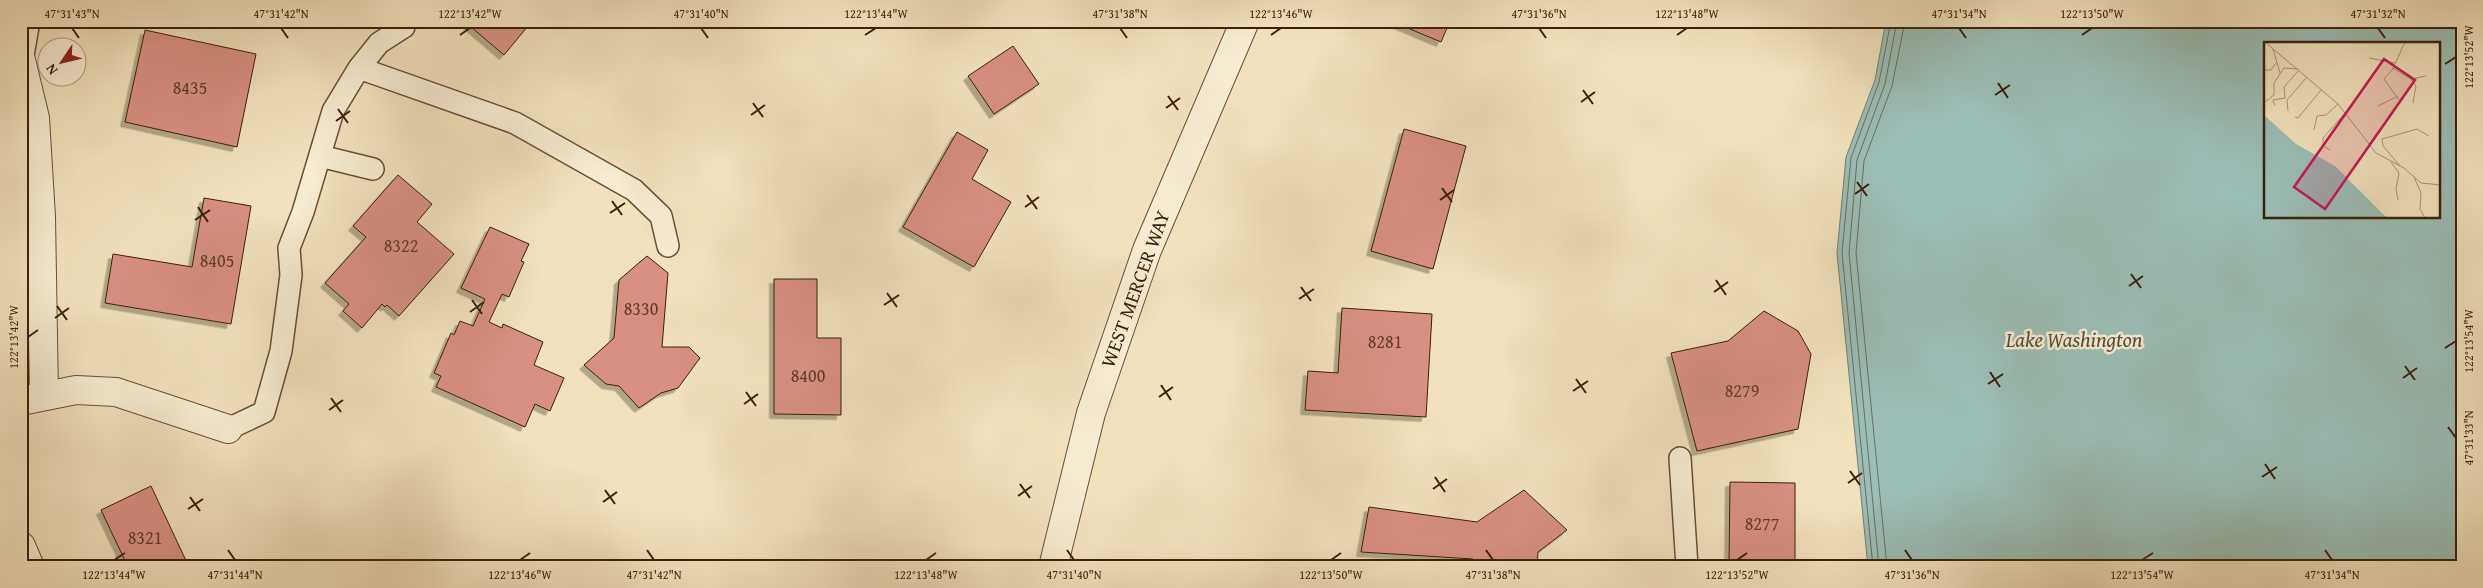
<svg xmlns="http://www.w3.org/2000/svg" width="2483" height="588" font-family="'Gentium Book Plus',serif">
<defs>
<filter id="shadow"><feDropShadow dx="-4.5" dy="4.5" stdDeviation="0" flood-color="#0004"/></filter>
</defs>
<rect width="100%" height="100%" fill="#f1e2bb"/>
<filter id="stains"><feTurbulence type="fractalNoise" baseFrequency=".004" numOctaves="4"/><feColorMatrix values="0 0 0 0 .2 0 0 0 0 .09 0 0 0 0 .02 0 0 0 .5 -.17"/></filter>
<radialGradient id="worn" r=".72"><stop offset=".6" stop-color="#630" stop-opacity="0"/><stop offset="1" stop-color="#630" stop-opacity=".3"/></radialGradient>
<!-- water -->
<path fill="#9bbdb6" stroke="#747e71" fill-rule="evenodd" d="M1886,21H2462V567H1868L1837,253L1846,157L1875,80ZM2266,44H2439V218H2266Z"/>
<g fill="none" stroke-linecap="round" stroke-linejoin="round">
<!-- shore -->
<path stroke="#6a6e60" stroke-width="1" d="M1873,567L1842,253L1851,158L1879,82L1891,21
M1879,567L1849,253L1857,160L1885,84L1897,21
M1887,567L1856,253L1864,161L1892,86L1905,21"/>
</g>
<!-- building -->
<path fill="#d89080" stroke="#3a200a" filter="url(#shadow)" d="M464,21H522L528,26L504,55Z
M1391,21H1450L1441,42Z
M145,30L256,54L237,147L125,122Z
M1013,46L1039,84L994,114L968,76Z
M1404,129L1466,146L1433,269L1371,251Z
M957,132L988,150L972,179L1011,202L974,267L903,227Z
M398,175L432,204L417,222L454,254L399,316L387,305L385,307L382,304L362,328L343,311L349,304L325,283L366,237L353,226Z
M204,198L251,206L231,324L105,303L113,254L192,267Z
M490,227L529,244L521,261L524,262L509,297L502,294L489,322L502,328L503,324L543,342L534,365L564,378L550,411L535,404L525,427L436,387L441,376L434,373L451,333L454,335L460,321L473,326L485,299L461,288Z
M647,256L668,273L662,347H689L700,358L678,388L661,393L639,408L619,386L606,384L584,365L614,338L619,280Z
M774,279H817V338H841V415L774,414Z
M1342,308L1432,314L1426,417L1305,410L1308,371L1338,373Z
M1764,311L1798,331L1811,354L1798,429L1697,451L1671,353L1728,341Z
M1730,482L1795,483V567H1704L1729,566Z
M151,486L189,567H128L101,510Z
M1524,490L1567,530L1538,552L1537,567H1473V559L1361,552L1369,507L1477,522Z"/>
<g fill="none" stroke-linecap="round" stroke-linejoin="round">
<!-- service casing -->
<g stroke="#685036" stroke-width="24">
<path id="service" d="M22,61L29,21
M359,68L515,123L634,190L661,216L668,246
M320,156L373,169
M228,429L264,412L281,351L291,275L289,248L303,212L333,111L359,68L379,43L404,27
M1680,458L1687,567"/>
</g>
<!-- minor casing -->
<g stroke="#685036" stroke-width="30">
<path id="minor" d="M21,60L35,118L41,217L44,395
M21,401L76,390L116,392L228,429
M21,546L30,567"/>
</g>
<!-- tertiary casing -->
<g stroke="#685036" stroke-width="30">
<path id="tertiary" d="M1053,567L1091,413L1147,250L1245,21"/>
</g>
<!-- service -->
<use href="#service" stroke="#f6ecd3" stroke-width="21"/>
<!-- minor -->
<use href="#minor" stroke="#f6ecd3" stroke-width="28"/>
<!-- tertiary -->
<use href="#tertiary" stroke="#f6ecd3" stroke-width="28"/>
</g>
<!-- ticks -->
<path fill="none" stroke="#3a200a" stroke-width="2" d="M72,28L79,38M281,28L288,38M701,28L708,38M1120,28L1127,38M1539,28L1546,38M1959,28L1966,38M2378,28L2385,38M460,35L470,28M865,35L876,28M1271,35L1281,28M1677,35L1687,28M2082,35L2092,28M2445,64L2456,57M1998,83L2008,98M1583,90L1593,104M1995,95L2010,85M1168,96L1178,110M1581,102L1595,92M753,103L763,117M1166,108L1180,98M338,109L348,123M751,115L765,105M336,121L350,111M1857,182L1867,196M1442,188L1452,202M1855,194L1869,184M1027,195L1037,209M1440,200L1454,190M612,201L622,215M198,207L208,222M1025,207L1039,197M610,213L625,203M195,220L210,210M2131,274L2141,288M1716,280L1726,295M2129,286L2143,276M1301,287L1311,301M1714,292L1728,282M887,293L897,307M1299,299L1314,289M472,300L482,314M884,305L899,295M57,306L67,320M470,312L484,302M55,318L69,308M28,337L38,330M2445,348L2456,341M2405,366L2415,380M1990,372L2000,387M2403,378L2417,368M1576,379L1586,393M1988,384L2003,374M1161,385L1171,400M1573,391L1588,381M746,392L756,406M1159,397L1173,387M331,398L341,412M744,404L758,394M329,410L343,400M2448,427L2456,438M2265,464L2275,479M1850,471L1860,485M1435,477L1445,492M2262,477L2277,467M1848,483L1862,473M1020,484L1030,498M1433,489L1447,479M605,490L615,504M1018,496L1032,486M190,497L200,511M603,502L617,492M188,509L203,499M228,550L235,560M647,550L654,560M1067,550L1074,560M1486,550L1493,560M1905,550L1912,560M2325,550L2332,560M114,560L125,553M520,560L530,553M926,560L936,553M1331,560L1341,553M1737,560L1747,553M2142,560L2153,553"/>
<g text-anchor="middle" stroke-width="5" stroke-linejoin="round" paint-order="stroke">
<!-- number labels -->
<g font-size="18" fill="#623c28">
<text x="190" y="94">8435</text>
<text x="401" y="252">8322</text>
<text x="217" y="267">8405</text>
<text x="641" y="315">8330</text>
<text x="1385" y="348">8281</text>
<text x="808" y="382">8400</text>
<text x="1742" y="397">8279</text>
<text x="1762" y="530">8277</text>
<text x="145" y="544">8321</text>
</g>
<!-- street labels -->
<g font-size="20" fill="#3a200a" stroke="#f6ecd3">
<text transform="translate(1135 289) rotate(-70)" y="7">WEST MERCER WAY</text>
</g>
<!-- water labels -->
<g font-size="21" font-style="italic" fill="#574f3e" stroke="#f6ecd3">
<text x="2074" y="347">Lake Washington</text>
</g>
</g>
<!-- overview -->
<g transform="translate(2264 42)">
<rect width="176" height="176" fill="#f1e2bb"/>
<path d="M0,73L32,102L71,124L123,176H0Z" fill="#9bbdb6"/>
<path fill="none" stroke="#a89474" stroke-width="1" d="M1,0L74,62L112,111L140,126L157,141L177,143M9,7L16,31M105,16L131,21M129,26L147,37L162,34M0,28H7L12,21M147,37L152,44L149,61M135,58L120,37L128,28L141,0M1,60L10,53V41L20,26L34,27M11,64L9,58L21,56L20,45L35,28M114,64L134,54M24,69L23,58L43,35M31,75L34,76L57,48M50,88L53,74L62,73L74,62M66,108L59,104V96L82,70M127,120L135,131L132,147L134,158M136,124L119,104L118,97L153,87L165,94M150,135L157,151L156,167L161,176"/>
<path fill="#c2185b" fill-opacity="0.15" stroke="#c2185b" stroke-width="2.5" d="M120,17L151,38L61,167L30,145Z"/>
<rect width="176" height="176" fill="none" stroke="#3a200a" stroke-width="2.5"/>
</g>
<!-- margin -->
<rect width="2483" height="588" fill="none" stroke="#f1e2bb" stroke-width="55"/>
<!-- north arrow -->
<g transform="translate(62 62) rotate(235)"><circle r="24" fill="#f6ecd3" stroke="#ab9a83"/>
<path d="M0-4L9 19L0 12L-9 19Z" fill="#8f2418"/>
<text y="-8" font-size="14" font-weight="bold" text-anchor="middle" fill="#3a200a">N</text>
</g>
<rect x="28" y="28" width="2428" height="532" fill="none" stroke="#3a200a" stroke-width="2"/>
<g font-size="12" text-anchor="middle" fill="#3a200a">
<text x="72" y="18">47°31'43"N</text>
<text x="281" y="18">47°31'42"N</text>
<text x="470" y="18">122°13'42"W</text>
<text x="701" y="18">47°31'40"N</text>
<text x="876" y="18">122°13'44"W</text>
<text x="1120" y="18">47°31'38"N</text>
<text x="1281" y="18">122°13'46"W</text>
<text x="1539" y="18">47°31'36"N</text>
<text x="1687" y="18">122°13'48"W</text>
<text x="1959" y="18">47°31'34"N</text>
<text x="2092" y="18">122°13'50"W</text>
<text x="2378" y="18">47°31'32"N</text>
<text transform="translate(2469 57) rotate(-90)" y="4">122°13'52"W</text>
<text transform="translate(14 337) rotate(-90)" y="4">122°13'42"W</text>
<text transform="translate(2469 341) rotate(-90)" y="4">122°13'54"W</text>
<text transform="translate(2469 438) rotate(-90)" y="4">47°31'33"N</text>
<text x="114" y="579">122°13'44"W</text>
<text x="235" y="579">47°31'44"N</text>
<text x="520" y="579">122°13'46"W</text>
<text x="654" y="579">47°31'42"N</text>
<text x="926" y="579">122°13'48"W</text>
<text x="1074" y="579">47°31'40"N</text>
<text x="1331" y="579">122°13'50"W</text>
<text x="1493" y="579">47°31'38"N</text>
<text x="1737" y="579">122°13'52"W</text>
<text x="1912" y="579">47°31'36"N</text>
<text x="2142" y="579">122°13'54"W</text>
<text x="2332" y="579">47°31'34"N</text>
</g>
<rect width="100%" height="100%" filter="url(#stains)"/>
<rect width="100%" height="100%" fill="url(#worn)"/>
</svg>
